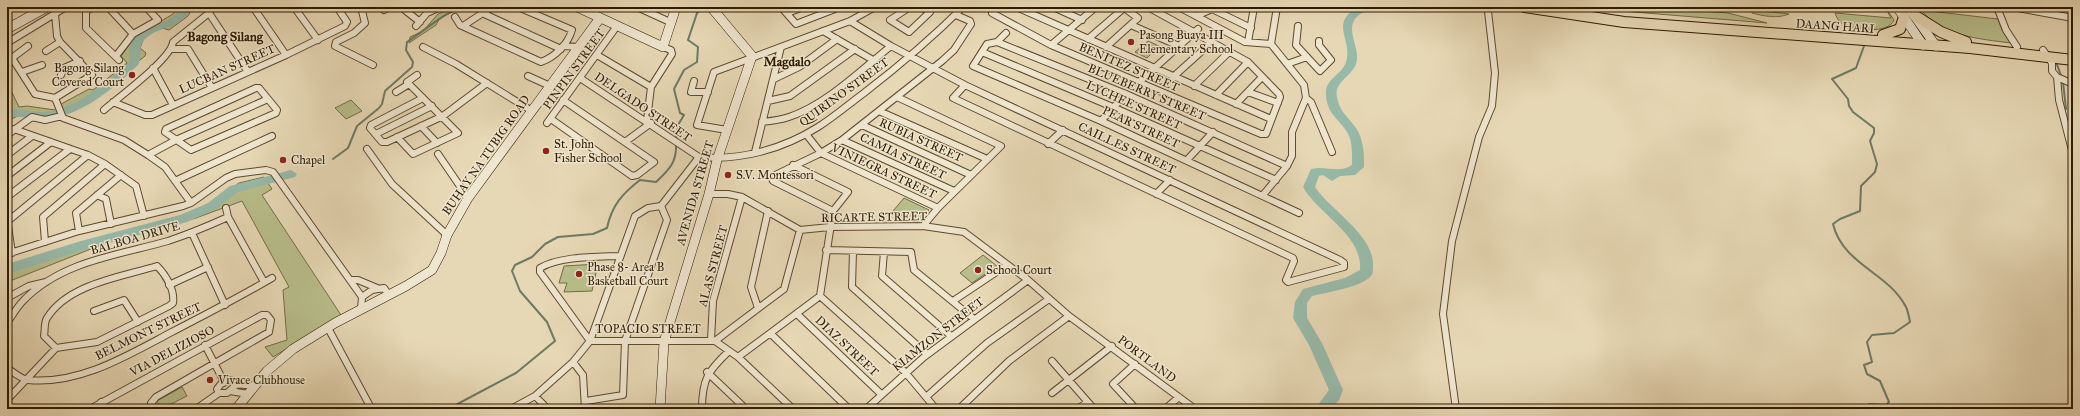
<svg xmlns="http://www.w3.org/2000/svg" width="2080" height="416" font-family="'IM FELL Great Primer',serif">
<rect width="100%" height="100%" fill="#e7d8b5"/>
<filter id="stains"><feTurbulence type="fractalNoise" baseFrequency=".005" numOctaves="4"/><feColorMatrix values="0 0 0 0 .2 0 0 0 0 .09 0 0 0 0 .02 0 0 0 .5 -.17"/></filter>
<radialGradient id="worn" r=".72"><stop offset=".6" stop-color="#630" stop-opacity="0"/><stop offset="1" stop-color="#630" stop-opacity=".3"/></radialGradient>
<!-- green -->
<path fill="#b8be8b" stroke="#746c46" d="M177,7H193L188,16L169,30L159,27L145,35L140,48L146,53L145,56L86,103L64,113L61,104L89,89L93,90L127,63L121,56L136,36L173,14Z
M457,7H463L440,18L436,25L409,43L410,37L423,31L438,14Z
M1573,7H1648L1728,13L1767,23Z
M1749,7H1762L1764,11L1789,14C1778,19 1763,16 1752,13Z
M1885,7L1894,20C1888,35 1851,30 1840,22C1838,20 1836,16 1835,13L1891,18Z
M1921,10L1998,19L2002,30L2011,43C1979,39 1943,36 1921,10Z
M1148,41L1159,46L1147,58L1135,52Z
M7,82L19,107L27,106L55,110L58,115L41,118L22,114L7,121Z
M351,100L362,111L346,119L335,108Z
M264,177L272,189L262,195L341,315L273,357L265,347L287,340L283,290L289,287L242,201L196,218L111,241L10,281L7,277V266L82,242L186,216L200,210L239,183Z
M904,198L929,210L917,223L893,211Z
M983,255L997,266L972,283L960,273Z
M598,264L592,291L564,292L567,283H559L564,266Z
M182,387L187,396L161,409L157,401Z"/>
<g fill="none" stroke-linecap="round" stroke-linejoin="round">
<!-- stream -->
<path stroke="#6d7a65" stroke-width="2" d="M1864,46L1856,68L1832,79L1848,99L1849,106L1853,112L1874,128V133L1870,141L1877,164L1875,172L1861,186L1860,211L1840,219L1833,224C1843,265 1888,272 1906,307C1908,311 1909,317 1910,322L1894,333L1872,335L1867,342L1872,362L1864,365L1867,374L1880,381L1889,402L1886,405L1869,404L1868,409
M2056,62L2062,78
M2063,82L2066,109
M676,140L678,125L684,115L680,113L674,89L684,70L697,62L698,47L688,40L697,13L702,7
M333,159L348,148L357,126L379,108L382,104L385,91L412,67L413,62L406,50L407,42C425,30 440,16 460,7
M448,409L516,373L555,341L547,322L520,291L512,271L515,265L532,257L545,244L558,237L593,234L607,228C612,205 622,194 640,180L656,182C669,170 677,162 676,144"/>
<!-- river -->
<path fill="#97baa9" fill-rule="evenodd" d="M181,7H191C181,31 161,24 145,39C137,47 143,57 138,65C113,89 80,117 43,120C31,120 20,114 7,118V110C20,107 31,113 44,112C76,109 106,83 129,62C130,57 128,51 130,46C138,22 171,29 181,7Z
M1357,7H1369C1365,12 1359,14 1355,19C1346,32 1361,49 1356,64C1351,77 1334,82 1337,97C1339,111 1348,117 1356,128C1364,140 1364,154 1364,167L1355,175L1340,176L1332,181L1323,175L1319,176L1315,187C1331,211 1375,235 1373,267C1373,270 1373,274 1371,276C1359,288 1328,292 1312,296L1307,303V318L1322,343L1343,390L1339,400L1331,409H1315L1329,390L1309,345L1293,318L1295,302L1303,289L1345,278L1360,270C1363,235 1319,215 1303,187L1311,169C1325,165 1340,174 1352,165C1352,155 1353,141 1347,132C1339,119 1327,114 1326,95C1324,79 1342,75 1346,62C1353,39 1329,25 1357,7Z
M291,170L297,174L295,177L238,192L216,209L187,222L83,250L7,274V264L81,241L180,215L208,203L230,186Z"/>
<!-- street casing -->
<g stroke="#5d4a2d" stroke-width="8">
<path id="street" d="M92,7L86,12V28L119,60
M108,7L133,34
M253,7L286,55
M294,7L318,40
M361,7L365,23L354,33L336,42L335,46L373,65
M382,7L384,10L390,7
M401,7L420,22
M637,7L670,22
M781,7L796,24L835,9V7
M910,7L890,20L909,32L930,12L921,7
M1016,7L1271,119
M1053,7L1082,20
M1179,7L1245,42L1271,44
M1997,7L2006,30L2017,47
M2012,7L2073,18
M7,8L9,7
M209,13L248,72
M482,13L561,49
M787,13L804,7
M992,13L1051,45L1261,134H1266L1280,97L1279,94L1248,62L1148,7
M55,14L57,36L60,42L92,75L55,98
M1196,16L1212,9L1251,28
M455,17L460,25L541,62C555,57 568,44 572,30L518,7
M850,21L891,46L965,85
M1131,25L1179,46
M416,26L427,13L440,7
M463,26L492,7
M823,31L873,60
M1088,39L1124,8
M997,42L987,44L973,66L1101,121L1299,213
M997,42L1126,94L1287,166
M997,42L1006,33
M1248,42L1254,7
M7,43L66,7
M1051,45L1096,7
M563,46L579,47
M423,47L456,64L532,111
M1106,47L1138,18L1123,7
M172,49H188L212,88
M2043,50L2052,63V71L2057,77L2059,100L2073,154
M46,51L60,42
M982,52L1115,108L1276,180
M7,55L12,58L35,94L55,98
M597,55L651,87
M116,56L133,34L158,20L146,7
M1307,57L1320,71L1331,60L1319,45V41
M12,58L28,46
M1287,64L1307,57L1296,45L1298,26
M153,68L173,105
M22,72L42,65
M61,75L64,68L80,61
M528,76L550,86
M1173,77L1212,42
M2057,77L2073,84
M580,78L699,157C740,161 783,149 818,127C834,117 849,104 864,93C899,66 932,38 963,7
M774,79L799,67L837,39
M694,81L691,92H708
M1139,82L1198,29
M965,85L1340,260L1344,263V267L1288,282L1286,280L1294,261L1293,258L953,98Z
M1194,86L1230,51
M256,88H259L277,110L276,113L191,150L165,132L166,129Z
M396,92L409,84
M1248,92L1278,103
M1216,95L1248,62
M897,97L1001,146L938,208L923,226
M55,98L63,118L124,140L148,155L165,167L191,203
M423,98L371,125L370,128L382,142H387L443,116L487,83
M1306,98L1311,102L1332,152
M768,101L790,96L855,49
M113,102L145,115H152L286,55L345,26L347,22L337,7
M1236,104L1262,77
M104,110C119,97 171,59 173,42L209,13L212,7
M879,111L987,159
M551,119L632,176L637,175L654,162L563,100
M647,120L651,87L672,54L671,50L663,47
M1101,121L1126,94
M762,122C771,121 781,120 789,117C826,105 861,70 891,46
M547,123L617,26
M862,125L971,175
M421,126L437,143
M14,129L88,155L105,164L136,186L144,216
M727,130L697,125L714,72L850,21L875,7
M376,134L432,106
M806,134L821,153L938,208
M7,135L32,117L45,120L62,116
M397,137L413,154L458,133L407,82L417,75
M842,140L954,191
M625,142L651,123
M1048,144L1063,130
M367,149L392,184L447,235
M755,152L781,47
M438,154L468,198
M7,155L32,136
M148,155L176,140L268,99
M1187,160L1213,132
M7,176L51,142
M175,181L272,136
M709,194H728L742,197L800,230L830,227L923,226L964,232L1028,280L1069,316L1195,409
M1156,194L1170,180
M97,195L106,199L111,224
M1263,195L1287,166L1292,156V132L1306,98L1304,85L1271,44L1277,7
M7,197L70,149
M226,208L228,217L264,282
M833,211L773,181L771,177L821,153L842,140L942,61L954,50L971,24L970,21L956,15
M7,219L12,253
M8,221L88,155
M79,231L76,213L121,175
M192,233L225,305
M45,242L43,217L105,164
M826,250L911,252L914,270L974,319
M853,251L852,287L927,354
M884,252L882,276L951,336
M7,254L79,231L183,206L191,203L226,178L235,174L266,170L273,172L362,297
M157,266C166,275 175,290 173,303L169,306L97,342L56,348L44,336C45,331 44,322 47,318C68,284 121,277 157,266Z
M352,280H358L377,288
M169,285L208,267
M820,296L905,372L936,409
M7,298L29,286L46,282
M953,301L1007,265
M758,308L751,287L768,211
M361,309L362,297L372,290L384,288L389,295
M94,311L124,300L138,322
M797,314L881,394
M7,323C12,316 17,307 23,301C61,261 119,255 168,241C189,234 208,226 228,217
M328,328L371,408
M771,334L849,409
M711,340L713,301L742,197
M590,341H715L738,357L793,409
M590,341L540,272V268C560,256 597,257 620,256
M715,341L784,289L800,230
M205,345L224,382
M738,357L820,296L833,211L848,192L793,165
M1052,361L1094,409
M573,362L583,375L585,409
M1135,364L1113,384L1136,409
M7,368C13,372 21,379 28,380C78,385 125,357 168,334C203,316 238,298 272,278
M707,372L746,409
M230,380L235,382V386L227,393H219L217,389L221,384Z
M235,384L255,386
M230,391L248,394
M1052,393L1112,346
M535,396L544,405L545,409
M926,397L987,343L1049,299
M7,400L56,348
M586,401L623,395L625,341L667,220L661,206
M101,402L105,409
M90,409L262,315H267L271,320L269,332L156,397L151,403L155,409
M196,409L219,393
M511,409L535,396L573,362L590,341L635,216L648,208L661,206L699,157
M702,409C702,379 708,371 729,351
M866,409L924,357L1028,280
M959,409L1009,361L1069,316
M1077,409L1088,402
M1165,409L1179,397
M1456,409L1443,314L1452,241L1479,137L1492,106L1495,73L1488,11L1490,7"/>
</g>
<!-- secondary casing -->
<g stroke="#2f1b00" stroke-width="10">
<path id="secondary" d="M577,7L663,47L676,7
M1897,7L1923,45
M1908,7L1936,46
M7,29L47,7
M236,409L267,371L293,349L335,323L406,286L432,270L441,253L447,235L468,198L600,18
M660,409L664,342L709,194L717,160L752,56L711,7"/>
</g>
<!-- primary casing -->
<g stroke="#2f1b00" stroke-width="12">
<path id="primary" d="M1524,7L1624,22L1970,48L2073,60
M1914,15L1941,32L1966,42
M1883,35L1900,29L1904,17"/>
</g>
<!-- street -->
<use href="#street" stroke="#efe6cf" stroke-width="6"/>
<!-- secondary -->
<use href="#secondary" stroke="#efe6cf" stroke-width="9"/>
<!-- primary -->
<use href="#primary" stroke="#e7d8b5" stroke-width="10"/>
</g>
<!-- markers -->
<g fill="#8f2418" stroke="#efe6cf" stroke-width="1.5">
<circle cx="1131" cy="42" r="4"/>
<circle cx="132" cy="75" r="4"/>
<circle cx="546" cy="151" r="4"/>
<circle cx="283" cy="160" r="4"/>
<circle cx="728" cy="175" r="4"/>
<circle cx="978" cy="270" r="4"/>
<circle cx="579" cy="274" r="4"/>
<circle cx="210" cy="380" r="4"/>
</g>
<g text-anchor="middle" stroke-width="3" stroke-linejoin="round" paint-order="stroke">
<!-- street labels -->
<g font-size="12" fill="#2f1b00" stroke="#efe6cf">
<text transform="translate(1835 26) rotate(4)" y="4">DAANG HARI</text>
<text transform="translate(1129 67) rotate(23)" y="4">BENITEZ STREET</text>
<text transform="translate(227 69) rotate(-24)" y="4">LUCBAN STREET</text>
<text transform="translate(574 69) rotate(-54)" y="4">PINPIN STREET</text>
<text transform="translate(844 92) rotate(-36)" y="4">QUIRINO STREET</text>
<text transform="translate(1147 92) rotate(23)" y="4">BLUEBERRY STREET</text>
<text transform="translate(1134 105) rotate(24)" y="4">LYCHEE STREET</text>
<text transform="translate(643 107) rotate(34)" y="4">DELGADO STREET</text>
<text transform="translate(1141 127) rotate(25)" y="4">PEAR STREET</text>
<text transform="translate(921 140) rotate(24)" y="4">RUBIA STREET</text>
<text transform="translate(1127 148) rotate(25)" y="4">CAILLES STREET</text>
<text transform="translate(486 155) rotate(-55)" y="4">BUHAY NA TUBIG ROAD</text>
<text transform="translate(903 156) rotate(25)" y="4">CAMIA STREET</text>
<text transform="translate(884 171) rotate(25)" y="4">VINIEGRA STREET</text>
<text transform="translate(695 193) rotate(-74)" y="4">AVENIDA STREET</text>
<text transform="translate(874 217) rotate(-1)" y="4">RICARTE STREET</text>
<text transform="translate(135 238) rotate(-16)" y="4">BALBOA DRIVE</text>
<text transform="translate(713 266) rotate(-75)" y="4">ALAS STREET</text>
<text x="648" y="333">TOPACIO STREET</text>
<text transform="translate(148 331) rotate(-26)" y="4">BELMONT STREET</text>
<text transform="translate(938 334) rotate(-38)" y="4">KIAMZON STREET</text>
<text transform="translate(847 346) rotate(43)" y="4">DIAZ STREET</text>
<text transform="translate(172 351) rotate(-28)" y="4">VIA DELIZIOSO</text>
<text transform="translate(1147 359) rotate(37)" y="4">PORTLAND</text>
</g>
<!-- poi labels -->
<g font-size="12" fill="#2f1b00" stroke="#efe6cf" text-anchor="start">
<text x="1139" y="39">Pasong Buaya III<tspan x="1139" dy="14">Elementary School</tspan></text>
<text x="124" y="72" text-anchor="end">Bagong Silang<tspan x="124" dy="14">Covered Court</tspan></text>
<text x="554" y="148">St. John<tspan x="554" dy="14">Fisher School</tspan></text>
<text x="291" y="164">Chapel</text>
<text x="736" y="179">S.V. Montessori</text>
<text x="587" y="271">Phase 8- Area B<tspan x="587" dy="14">Basketball Court</tspan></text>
<text x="986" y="274">School Court</text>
<text x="218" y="384">Vivace Clubhouse</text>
</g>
<!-- neighbourhood labels -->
<g font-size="13" font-weight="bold" fill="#2f1b00" stroke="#efe6cf">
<text x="225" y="41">Bagong Silang</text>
<text x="787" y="66">Magdalo</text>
</g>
</g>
<!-- margin -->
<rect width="2080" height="416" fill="none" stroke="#e7d8b5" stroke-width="24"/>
<rect x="8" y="8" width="2064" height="400" fill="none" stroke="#2f1b00" stroke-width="2"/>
<rect x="12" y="12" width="2056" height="392" fill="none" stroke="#2f1b00"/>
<rect width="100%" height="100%" filter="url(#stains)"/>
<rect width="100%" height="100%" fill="url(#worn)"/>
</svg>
